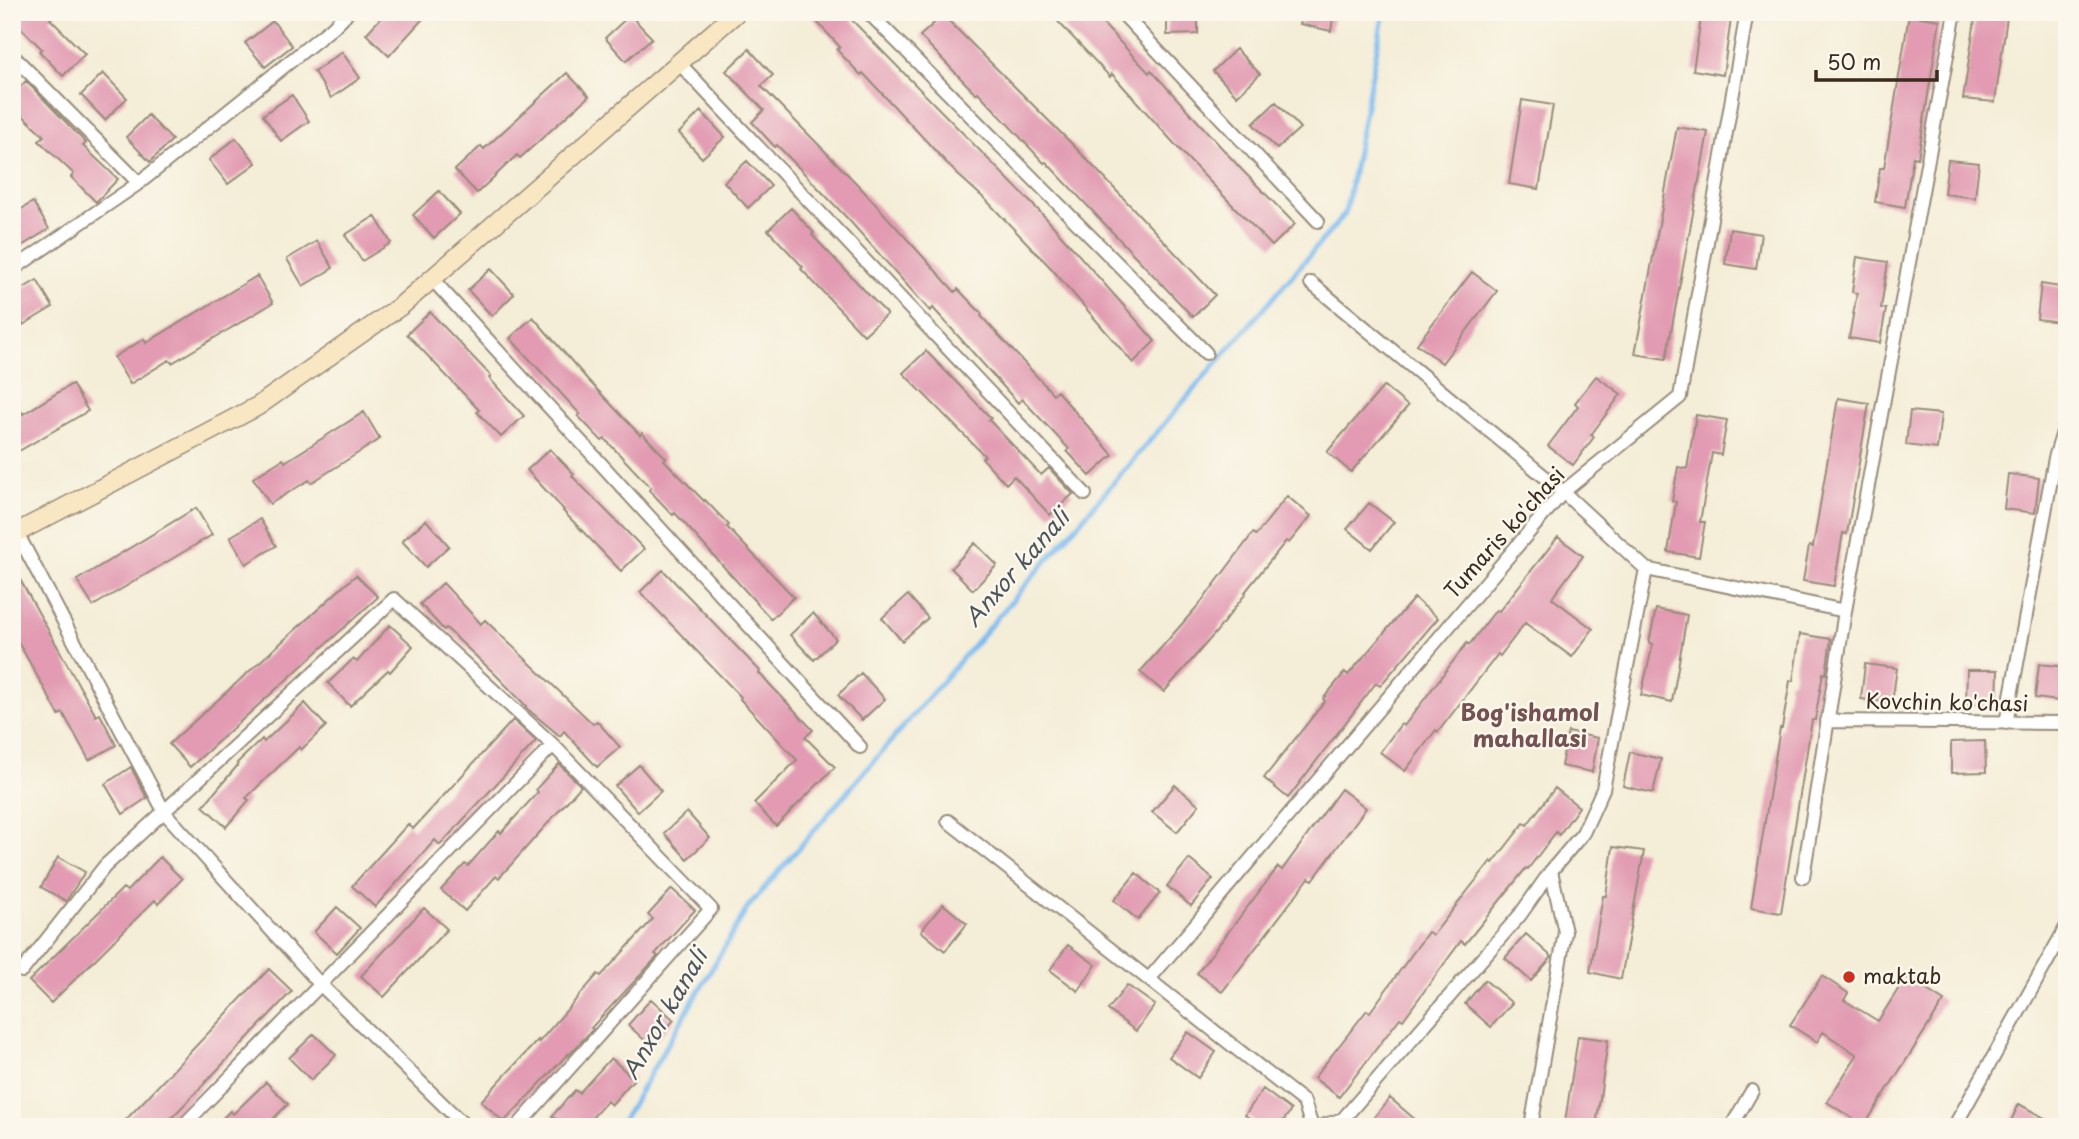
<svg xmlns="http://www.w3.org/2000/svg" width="2079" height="1139" font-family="'Playpen Sans',sans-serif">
<rect width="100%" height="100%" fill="#fbf7ec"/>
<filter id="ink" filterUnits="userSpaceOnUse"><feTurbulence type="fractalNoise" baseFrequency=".0143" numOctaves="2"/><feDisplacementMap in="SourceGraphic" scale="14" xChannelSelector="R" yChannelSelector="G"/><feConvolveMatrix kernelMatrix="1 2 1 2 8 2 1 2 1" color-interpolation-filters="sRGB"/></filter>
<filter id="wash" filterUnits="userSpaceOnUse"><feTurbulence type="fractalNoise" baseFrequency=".00686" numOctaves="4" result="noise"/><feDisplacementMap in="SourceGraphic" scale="28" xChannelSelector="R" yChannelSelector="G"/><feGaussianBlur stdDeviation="1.57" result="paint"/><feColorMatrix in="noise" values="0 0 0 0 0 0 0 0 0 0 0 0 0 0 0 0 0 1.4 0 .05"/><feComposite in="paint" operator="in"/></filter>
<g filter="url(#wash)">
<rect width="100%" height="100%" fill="#f4edd7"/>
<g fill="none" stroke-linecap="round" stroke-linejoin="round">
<!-- stream -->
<path stroke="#7cbbf0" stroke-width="5" d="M619,1127L748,907L1345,214L1384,12"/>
</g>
<g id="blocks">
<!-- building -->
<path fill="#e29bb2" d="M12,12H57L50,19L85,54L63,76L39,51L42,49L12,19Z
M386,12H429L389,56L366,34Z
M808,12H844L1046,218L1155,341L1133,363L1051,268L987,201L956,173L863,73L861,75L837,50L840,47Z
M1049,12H1092L1149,73L1151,70L1242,170L1295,224L1272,246L1188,159L1112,74L1110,77Z
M1167,12H1198V34L1167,35Z
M1303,12H1334L1331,31L1300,24Z
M1702,12H1732L1723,75L1693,70Z
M1976,13L2007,17L1995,102L1963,99Z
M630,15L652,38L626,61L605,38Z
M943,15L1075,147L1215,295L1193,317L1046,162L1044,163L978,92L976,94L920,36Z
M1909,15L1940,20L1918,158L1913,157L1905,207L1875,202L1880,168H1884Z
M273,21L292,46L265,67L245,43Z
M749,49L773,75L761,86L859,186L955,292L958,289L982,314L981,316L1053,394L1057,391L1113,455L1090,476L1067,451L1069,449L1022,399L1018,403L933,308L930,311L848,219L777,145L775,147L752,122L764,110L726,71Z
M1236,49L1260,74L1237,96L1213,71Z
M342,52L360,78L331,98L314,72Z
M103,73L127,98L105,120L81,95Z
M567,73L589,96L520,158L517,155L477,193L455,170L481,146L484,149Z
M26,81L86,143L83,146L118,179L96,202L71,177L74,174L39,141L44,136L12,105V95Z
M292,95L309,121L281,141L263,115Z
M1522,100L1553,105L1539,189L1509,184Z
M1276,102L1300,128L1277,149L1253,124Z
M701,111L725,137L702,158L679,133Z
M148,115L172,140L150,162L126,137Z
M1677,127L1708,132L1666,359L1635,354Z
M236,138L256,163L228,184L209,160Z
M1948,160L1979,163L1975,198L1944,194Z
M747,161L771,186L748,208L724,182Z
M439,191L460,214L434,238L413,215Z
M33,202L49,229L20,247L12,235V215Z
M791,208L814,233L812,235L887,314L864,335L801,269L803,267L768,230Z
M375,216L391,243L362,261L345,235Z
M1730,229L1761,234L1756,269L1725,264Z
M317,241L333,268L303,286L287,259Z
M1857,257L1888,262L1881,308L1886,309L1880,343L1849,338L1857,293L1852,292Z
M491,269L514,294L492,316L468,290Z
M1472,272L1497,291L1442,363L1417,344Z
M257,276L273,303L172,363L169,360L130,384L114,357L144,339L146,343Z
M37,280L53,307L23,325L12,307V295Z
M2041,284L2067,288V323L2037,319Z
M430,312L491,376L489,378L524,416L501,437L477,412L479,410L407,334Z
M533,317L588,380L640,435L642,433L666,458L664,460L704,501L705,500L729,525L727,527L794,597L771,619L675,513L673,515L649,490L651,488L605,439L602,441L578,416L580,414L510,338Z
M926,351L991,418L989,420L1041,475L1049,468L1073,494L1050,515L1014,476L1006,484L982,458L985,456L903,373Z
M1596,376L1621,394L1591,435L1594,437L1573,465L1548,446L1578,406L1575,403Z
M72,384L88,411L12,455V418L22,412L23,414Z
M1384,386L1408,406L1351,472L1327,452Z
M1838,398L1869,403L1847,534L1843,533L1834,586L1803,581L1809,546L1813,547Z
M1910,411L1941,414L1937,449L1906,445Z
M364,412L380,439L311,483L309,480L270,504L253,478L283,459L285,462Z
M1696,415L1727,420L1721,455L1712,453L1700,522H1705L1699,557L1668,552L1676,502L1672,501L1678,467L1687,469Z
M550,449L574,474L572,476L644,549L621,571L563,511L564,510L527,470Z
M2008,474L2039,478L2035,513L2004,509Z
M1287,496L1311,516L1289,543L1286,541L1245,592L1246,593L1217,631L1164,692L1140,672L1202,601L1253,533L1256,535Z
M1369,503L1394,522L1372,549L1347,529Z
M196,508L212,535L93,606L77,580Z
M260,519L276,546L246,564L230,537Z
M426,520L449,546L426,567L402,541Z
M1558,537L1583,556L1552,598L1593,629L1572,657L1525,623L1500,656L1498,654L1438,732L1436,730L1405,771L1380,752L1401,724L1404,726L1467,643L1469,645L1496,610L1499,611Z
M975,543L997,565L973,590L951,568Z
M12,565L96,716L100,714L116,745L89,760L63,713L59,715L12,631Z
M663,570L760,671L759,673L813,730L805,737L835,767L776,826L754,803L797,760L740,699L741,697L640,592Z
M356,575L378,597L190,767L169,744Z
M443,583L481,624L485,620L593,724L597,721L620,747L597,767L564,731L560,736L525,707L526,706L496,675L446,628L444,630L420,604Z
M908,595L928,618L902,641L882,618Z
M1414,598L1438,618L1380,686L1376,683L1288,798L1264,778L1325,701L1323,699L1345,672L1348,675Z
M1656,609L1687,615L1672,702L1641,695L1653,644L1649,643Z
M813,613L836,639L814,660L790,635Z
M390,625L413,646L390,672L388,670L350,706L328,683L353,659L357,662Z
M1800,634L1831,639L1826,674L1823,673L1815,720H1812L1781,913L1751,908L1780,728H1782L1790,681H1793Z
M1865,664L1897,668L1892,703L1861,699Z
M2039,664L2067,667L2066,702L2035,698Z
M1967,670H1998L1997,705L1966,704Z
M861,673L885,699L862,720L838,695Z
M305,703L326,726L301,750L299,747L246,798L249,800L226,827L203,806L238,765L237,763L262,739L264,742Z
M513,720L536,741L440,845L435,840L375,907L352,886L408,824L413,829Z
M1568,732L1598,738L1592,772L1561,766Z
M1985,741L1986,772L1951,773V742Z
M1630,752L1661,759L1653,793L1623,786Z
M559,764L581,786L499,878L496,876L465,911L441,890L465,864L468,866L499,831L501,833L538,792L536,789Z
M639,765L661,791L638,812L615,786Z
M131,767L147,798L123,814L105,784Z
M1175,785L1199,805L1177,832L1152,812Z
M1555,788L1579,807L1559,835L1556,832L1528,869L1526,868L1465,944L1461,941L1403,1020L1400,1018L1339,1097L1314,1078L1367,1010L1370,1012L1428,932L1433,935L1491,861L1493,863L1524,823L1527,825Z
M1341,789L1366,808L1313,880L1309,878L1222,992L1197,973L1278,867L1282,870Z
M687,812L710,838L687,859L664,833Z
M1613,847L1644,851L1621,979L1590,972L1603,896H1606Z
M58,857L85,872L66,901L41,887Z
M160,857L182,879L158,904L155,900L51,1003L29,981L123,888L127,891Z
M1189,859L1213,879L1191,906L1167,886Z
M1136,873L1160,893L1138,920L1114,900Z
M672,889L695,910L655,954L658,956L591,1028L593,1029L569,1055L568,1054L504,1122L481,1101L538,1040L539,1042L598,974L601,976L653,919L648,915Z
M943,904L967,924L945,951L921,931Z
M337,907L360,928L337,953L314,932Z
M424,908L447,929L384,997L361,976Z
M1526,934L1552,957L1531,981L1505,958Z
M1068,945L1096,965L1078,991L1050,970Z
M269,969L292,991L260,1025L163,1127H119Z
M1822,976L1848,993L1844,1000L1878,1021L1906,977L1944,1001L1864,1126L1827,1102L1857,1055L1823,1032L1817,1042L1790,1025Z
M1485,980L1512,1003L1491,1027L1465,1004Z
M1127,985L1155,1005L1136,1031L1108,1010Z
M651,999L674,1020L651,1046L628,1025Z
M1188,1032L1216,1052L1198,1078L1169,1057Z
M314,1034L336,1055L311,1080L289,1058Z
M1578,1036L1608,1040L1596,1127L1565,1122Z
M611,1058L634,1079L611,1105L607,1101L584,1127H564L552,1116L575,1090L579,1093Z
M266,1082L288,1104L265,1127H214L230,1111L233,1114Z
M1263,1089L1291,1110L1279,1127H1262L1245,1115Z
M1390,1098L1424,1127H1366Z
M2019,1104L2061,1127H2008Z"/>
</g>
</g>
<g filter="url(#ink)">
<use href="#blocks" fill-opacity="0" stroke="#988c7a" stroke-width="2"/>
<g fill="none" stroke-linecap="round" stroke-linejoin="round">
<!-- street casing -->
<g stroke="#988c7a" stroke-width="16">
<path id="street" d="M868,12L1206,353
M1121,12L1318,221
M12,55L139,183
M679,63L1085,494
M12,270L139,183L333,27L348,12
M432,279L860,747
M1311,283L1563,492L1646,569L1845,611
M17,533L165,813L320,984L466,1127
M1827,721L2067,723
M2006,723L2055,458L2067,419
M948,821L1304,1102L1312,1127
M1803,877L1845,611L1955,12
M22,971L105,866L394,599L553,745L711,909L517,1127
M1150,978L1563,492L1680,397L1747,12
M182,1127L553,745
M1319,1127L1343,1119L1520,915L1551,871
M1531,1127L1565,932L1551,871L1583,833L1603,789L1646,569
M1731,1127L1752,1091
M1954,1127L2067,926"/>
</g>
<!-- secondary casing -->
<g stroke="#988c7a" stroke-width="21">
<path id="secondary" d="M12,535L258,406L402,305L737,12"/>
</g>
<!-- street -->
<use href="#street" stroke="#fff" stroke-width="12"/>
<!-- secondary -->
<use href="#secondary" stroke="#f9e7c3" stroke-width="18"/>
</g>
</g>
<!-- markers -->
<circle fill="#c8321e" stroke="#fbf7ec" stroke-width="2.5" cx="1849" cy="977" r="7"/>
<g text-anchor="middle" stroke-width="5" stroke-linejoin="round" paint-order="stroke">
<!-- street labels -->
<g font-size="21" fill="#3b2a1e" stroke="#fbf7ec">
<text transform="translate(1505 533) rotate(-48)" y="7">Tumaris ko'chasi</text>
<text transform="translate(1947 703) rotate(1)" y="7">Kovchin ko'chasi</text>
</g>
<!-- poi labels -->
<g font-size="21" fill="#3b2a1e" stroke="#fbf7ec" text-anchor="start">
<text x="1863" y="984">maktab</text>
</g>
<!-- water labels -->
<g font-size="23" font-style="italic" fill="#4e565d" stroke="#fbf7ec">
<text transform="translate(1017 568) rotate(-49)" y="8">Anxor kanali</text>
<text transform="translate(665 1014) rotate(-60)" y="8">Anxor kanali</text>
</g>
<!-- neighbourhood labels -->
<g font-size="23" font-weight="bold" fill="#755252" stroke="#fbf7ec">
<text x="1530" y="721">Bog'ishamol<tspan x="1530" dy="26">mahallasi</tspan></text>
</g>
</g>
<!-- margin -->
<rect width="2079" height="1139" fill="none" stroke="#fbf7ec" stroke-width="42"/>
<!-- scale -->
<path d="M1816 70v10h121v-10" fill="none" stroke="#3b2a1e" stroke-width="3.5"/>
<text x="1827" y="70" font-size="21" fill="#3b2a1e" stroke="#fbf7ec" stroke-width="5" paint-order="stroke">50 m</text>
</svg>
